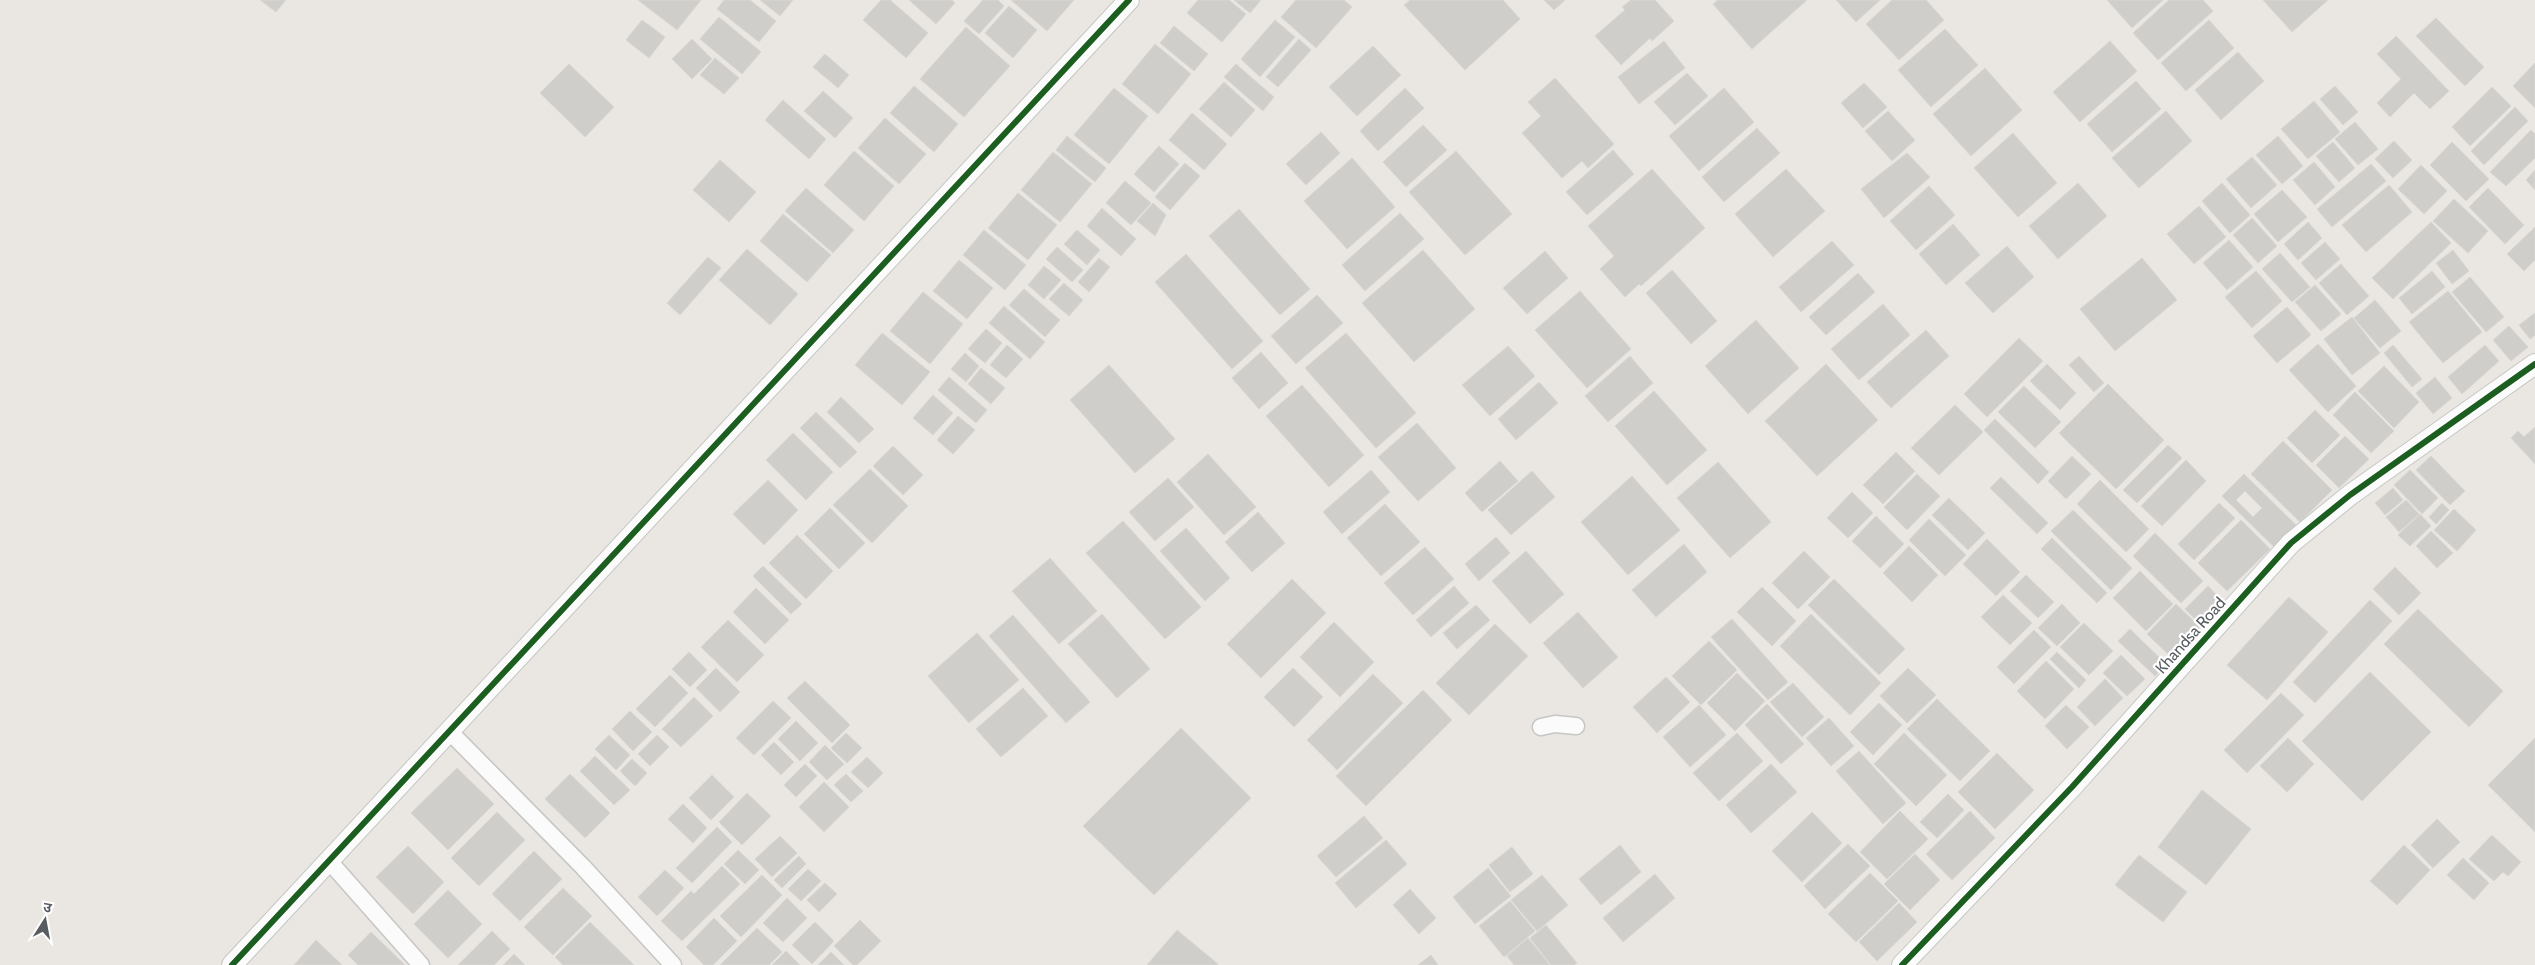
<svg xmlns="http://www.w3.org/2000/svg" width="2535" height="965" font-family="Cabin,'Noto Sans Devanagari',sans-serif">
<rect width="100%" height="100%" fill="#eae7e2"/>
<!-- building -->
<path fill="#d0cecb" stroke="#d9d6d1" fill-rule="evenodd" d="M260,0H286L276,12Z
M638,0H701L677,30Z
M724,0H750L776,21L759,42L717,9Z
M760,0H793L780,16Z
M881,0H890L928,33L906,58L863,20Z
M909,0H952L955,3L936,24Z
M983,0H998L1004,6L979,34L964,21Z
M1011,0H1074L1047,31Z
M1198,0H1229L1246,14L1222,42L1187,13Z
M1234,0H1261L1250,13Z
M1296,0H1344L1352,7L1316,48L1281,17Z
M1410,0H1503L1520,19L1465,70L1404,5Z
M1544,0H1565L1554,10Z
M1631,0H1655L1674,21L1652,41L1650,38L1621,65L1595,36L1625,10L1622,7Z
M1718,0H1807L1752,49L1713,4Z
M1836,0H1880L1856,22Z
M1892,0H1926L1944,20L1899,60L1866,24Z
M2107,0H2163L2132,28Z
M2169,0H2203L2213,11L2158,60L2133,33Z
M2263,0H2328L2292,32Z
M1009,6L1037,30L1013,58L985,33Z
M719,17L761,52L742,74L700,39Z
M2436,18L2484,67L2465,86L2416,36Z
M642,20L665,37L649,58L626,40Z
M1275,20L1295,37L1260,77L1241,59Z
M2209,20L2234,48L2186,91L2161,63Z
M1174,26L1208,54L1194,71L1160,43Z
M966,27L1010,66L964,117L920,79Z
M1945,29L1978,65L1931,107L1898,70Z
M2396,36L2449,91L2430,109L2414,93L2390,117L2377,103L2401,79L2377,54Z
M692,39L712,59L692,79L672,59Z
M1299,39L1311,50L1278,87L1266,77Z
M1664,41L1685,68L1639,104L1618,77Z
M2110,41L2137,71L2080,122L2053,92Z
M1155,44L1191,74L1158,114L1122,84Z
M1373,46L1401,75L1357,116L1329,87Z
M2238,52L2264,81L2221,120L2195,90Z
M825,54L849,75L838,88L813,67Z
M715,58L739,78L724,94L700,75Z
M2535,63V108L2513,86Z
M569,64L614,107L585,137L540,93Z
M1236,64L1274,97L1263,111L1224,77Z
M1985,68L2022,110L1971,156L1933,114Z
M1687,73L1708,96L1675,125L1654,102Z
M1555,78L1614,144L1588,168L1582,161L1562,178L1522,133L1541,116L1528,102Z
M2136,81L2161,109L2112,152L2087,124Z
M1224,82L1255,110L1231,137L1199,109Z
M1864,83L1887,107L1863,128L1841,103Z
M914,86L958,124L934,152L890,113Z
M2335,86L2358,112L2343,125L2320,99Z
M2492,87L2511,106L2470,146L2452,127Z
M1114,88L1148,116L1109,164L1074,135Z
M1405,88L1424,108L1378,151L1360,131Z
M1724,88L1754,122L1699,171L1669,136Z
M823,91L853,118L835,138L804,111Z
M783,100L826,139L809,159L765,120Z
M2314,101L2340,132L2308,159L2281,129Z
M2515,107L2528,121L2484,165L2471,151Z
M1888,111L1915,140L1892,161L1865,131Z
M2166,111L2192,141L2139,188L2112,158Z
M1192,113L1227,144L1204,170L1169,140Z
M885,118L926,154L899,184L858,148Z
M2355,122L2378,149L2358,165L2335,139Z
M1423,125L1447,150L1406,187L1383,162Z
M1757,128L1780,153L1724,202L1702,177Z
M2531,130L2535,134V158L2506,186L2490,172Z
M1321,132L1340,153L1306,185L1286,164Z
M2013,133L2057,183L2018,217L1974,168Z
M1067,136L1106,168L1095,182L1056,150Z
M2278,136L2303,166L2282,184L2256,155Z
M2394,141L2412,160L2393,178L2375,159Z
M2333,142L2355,168L2339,182L2316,156Z
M2452,142L2489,179L2466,201L2430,165Z
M1159,146L1179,164L1154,192L1134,174Z
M1613,150L1634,174L1587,215L1566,192Z
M854,151L894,186L864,221L824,185Z
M1456,151L1512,214L1465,255L1409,192Z
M1053,152L1092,184L1060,222L1021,190Z
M1907,153L1930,177L1884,218L1861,189Z
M2252,157L2277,185L2251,208L2226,179Z
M1352,158L1395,207L1347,249L1304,201Z
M720,160L756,192L729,222L693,190Z
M2314,162L2335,187L2315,205L2293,180Z
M1185,163L1200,176L1170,210L1155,197Z
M2371,164L2386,181L2332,227L2317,209Z
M2421,165L2447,191L2424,214L2398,189Z
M1652,169L1705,228L1641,286L1639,284L1625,297L1600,269L1614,256L1588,226Z
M1786,169L1825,211L1773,257L1735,214Z
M2535,170V190L2526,180Z
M1125,181L1151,203L1131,225L1106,203Z
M2078,183L2107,216L2058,259L2029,226Z
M2222,183L2250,215L2230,233L2202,201Z
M2389,185L2412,212L2366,252L2342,225Z
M1929,186L1955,215L1916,250L1890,221Z
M806,188L854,230L833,253L785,211Z
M2488,188L2524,225L2505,244L2469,207Z
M2282,190L2307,217L2278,242L2254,214Z
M1018,193L1057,225L1028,260L988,228Z
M2454,199L2488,231L2468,253L2433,221Z
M1153,203L1166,215L1155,236L1137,221Z
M2199,206L2226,237L2194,264L2167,234Z
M1102,208L1136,239L1121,256L1087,226Z
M1239,209L1310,289L1280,315L1209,236Z
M1400,213L1424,239L1365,291L1342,265Z
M783,214L831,255L807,282L760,241Z
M2252,218L2277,246L2258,263L2233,235Z
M2308,222L2322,238L2298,260L2284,244Z
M2431,222L2451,243L2393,299L2372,278Z
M1953,224L1980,255L1946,285L1919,254Z
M2535,227V260L2524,271L2507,254Z
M984,230L1026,265L1005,290L963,255Z
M1077,230L1100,250L1087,265L1064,244Z
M2229,240L2253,267L2227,290L2203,263Z
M1832,241L1854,265L1801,312L1779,287Z
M2325,242L2340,259L2316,280L2301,263Z
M2007,246L2034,277L1993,313L1965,283Z
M1057,247L1083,270L1072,282L1046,259Z
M747,249L798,294L770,325L719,280Z
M1423,250L1475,309L1414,362L1362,303Z
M2453,250L2469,271L2452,284L2436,263Z
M1545,251L1568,278L1527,314L1503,288Z
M2280,253L2310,287L2292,302L2262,269Z
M1186,254L1263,341L1232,369L1155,282Z
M708,257L721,268L680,315L667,303Z
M1099,258L1110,267L1089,292L1078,282Z
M2142,258L2177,300L2115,351L2080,309Z
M959,260L993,288L967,319L933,291Z
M2341,264L2369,296L2347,315L2319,283Z
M1044,266L1061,280L1044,299L1028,285Z
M1672,270L1717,321L1691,344L1646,293Z
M2256,271L2282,301L2252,328L2225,297Z
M2432,271L2445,287L2412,314L2399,298Z
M1858,273L1875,292L1826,335L1809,317Z
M2470,277L2504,317L2486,332L2452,292Z
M1064,283L1083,300L1069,316L1049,299Z
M2315,285L2341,314L2321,331L2295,302Z
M1024,289L1060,320L1045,337L1009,305Z
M1580,291L1631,349L1587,388L1535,330Z
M2448,291L2482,332L2443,363L2409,322Z
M923,292L963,324L930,364L890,331Z
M1317,295L1343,323L1296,364L1271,336Z
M2375,300L2401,331L2380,348L2354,318Z
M1883,304L1910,335L1859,380L1831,349Z
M1004,306L1045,342L1030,359L989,323Z
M2287,307L2311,335L2277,363L2253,336Z
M2535,313V335L2530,339L2519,325Z
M2352,317L2380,353L2352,375L2324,339Z
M1756,320L1799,368L1748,414L1705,366Z
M2509,326L2528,347L2511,361L2493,340Z
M986,329L1002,343L985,363L968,349Z
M1926,330L1949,356L1891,408L1867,382Z
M882,333L930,372L902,405L855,365Z
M1346,333L1416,413L1376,448L1305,368Z
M2019,338L2043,361L1987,417L1964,394Z
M2318,344L2356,386L2328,412L2289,370Z
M1007,345L1023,359L1006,378L990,365Z
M2393,345L2422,379L2412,387L2384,353Z
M2485,345L2499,361L2462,394L2448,377Z
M1508,346L1535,376L1490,416L1462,385Z
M1261,352L1288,383L1259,409L1232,378Z
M965,353L979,366L966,382L951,369Z
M1630,356L1653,383L1608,422L1585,396Z
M2079,356L2104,383L2094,392L2069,365Z
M1826,364L1878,420L1817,476L1765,421Z
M2047,364L2076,393L2060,410L2030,381Z
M1109,365L1175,439L1135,473L1070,400Z
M2384,366L2419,402L2394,428L2358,391Z
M981,368L1005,388L991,404L968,384Z
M949,377L987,410L976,423L938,390Z
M2435,377L2452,398L2433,414L2416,393Z
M1539,382L1558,403L1516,440L1498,419Z
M2108,384L2164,440L2116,489L2059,433Z
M1302,385L1364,455L1329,487L1266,416Z
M2024,386L2061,422L2035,448L1998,412Z
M1654,391L1707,450L1667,485L1615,426Z
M2355,392L2394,431L2371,453L2333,415Z
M933,395L953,413L933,435L913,418Z
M841,397L874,429L859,443L827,412Z
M1955,405L1983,432L1939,475L1911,448Z
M2315,410L2340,435L2312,463L2287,438Z
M816,412L857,452L840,468L800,428Z
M958,416L975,430L953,454L937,440Z
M1995,419L2049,472L2038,484L1984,430Z
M1417,423L1456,468L1418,501L1378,457Z
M2535,427V464L2511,438L2518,431L2524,437Z
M793,433L833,472L806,500L766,460Z
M2345,436L2369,459L2339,488L2316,465Z
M2283,441L2332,490L2300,522L2251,474Z
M2168,445L2182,458L2137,503L2123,490Z
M893,446L923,475L903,495L873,466Z
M1896,452L1915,471L1883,504L1863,485Z
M1208,454L1256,507L1224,535L1177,482Z
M2072,456L2091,474L2066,499L2048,481Z
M2431,456L2465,491L2450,505L2416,470Z
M2186,460L2206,481L2162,526L2141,506Z
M1500,461L1518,481L1482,512L1465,493Z
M1718,462L1771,522L1730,558L1677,498Z
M870,469L908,506L872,543L833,505Z
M1371,470L1390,492L1342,534L1323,512Z
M2410,470L2438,498L2422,514L2394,485Z
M1532,471L1555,497L1511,535L1488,510Z
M1917,474L1940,496L1907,530L1884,507Z
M2244,474L2298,527L2276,549L2222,496ZM2245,491L2262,508L2253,517L2236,500Z
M1632,476L1680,530L1628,575L1581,522Z
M2001,477L2048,523L2037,534L1990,488Z
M1168,478L1194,507L1155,541L1129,512Z
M768,480L798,510L764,545L733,514Z
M2100,480L2149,529L2126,552L2077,504Z
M2393,488L2403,500L2385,515L2375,503Z
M1852,492L1873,513L1848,538L1827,518Z
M1949,498L1985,533L1968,550L1932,515Z
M2406,500L2419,514L2399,532L2386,517Z
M2219,503L2235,518L2194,560L2178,544Z
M2442,503L2449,510L2436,524L2429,517Z
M1385,504L1420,542L1381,576L1347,538Z
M830,508L865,543L839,569L804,534Z
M2454,509L2476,530L2457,551L2434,530Z
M2073,510L2132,568L2111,590L2051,531Z
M1258,512L1285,543L1252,572L1225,542Z
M2420,514L2431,526L2410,546L2398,535Z
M1876,516L1904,544L1880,568L1852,541Z
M1929,519L1966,555L1945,576L1909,540Z
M2241,520L2270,549L2227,591L2198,563Z
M1123,521L1201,607L1165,639L1086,553Z
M1186,528L1230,578L1205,601L1160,551Z
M2431,531L2453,553L2437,568L2416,546Z
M2155,533L2203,581L2181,603L2133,556Z
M797,535L833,571L806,599L769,563Z
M1496,537L1510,553L1479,581L1465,564Z
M2052,538L2107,593L2097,603L2041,549Z
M1987,539L2020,572L1996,596L1963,564Z
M1684,544L1707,572L1656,617L1632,590Z
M1909,546L1938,575L1912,602L1883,573Z
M1425,547L1454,579L1413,615L1384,583Z
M1526,551L1564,594L1530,624L1492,581Z
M1804,551L1830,577L1798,609L1772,583Z
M1050,558L1097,611L1059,644L1012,591Z
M763,566L802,604L791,614L753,576Z
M2395,567L2421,593L2399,615L2373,589Z
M2140,571L2173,604L2146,631L2113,598Z
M2026,575L2054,602L2038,618L2010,591Z
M1292,579L1326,613L1261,678L1227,644Z
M1834,579L1905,649L1879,675L1808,605Z
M1454,586L1469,603L1431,637L1416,620Z
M2208,586L2226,605L2203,627L2185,609Z
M1762,587L1796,621L1772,646L1737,612Z
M756,588L789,620L765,644L733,612Z
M2003,595L2032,623L2010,645L1981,617Z
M2289,597L2328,632L2267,700L2227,665Z
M2370,600L2392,621L2315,703L2293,682Z
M2062,604L2080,623L2057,646L2038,628Z
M2176,604L2200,627L2171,657L2147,634Z
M1476,605L1490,620L1457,649L1443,633Z
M2418,609L2503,691L2469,727L2384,644Z
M1578,612L1618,657L1583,688L1543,643Z
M1102,614L1150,669L1117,698L1068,644Z
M1811,614L1881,683L1850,715L1780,646Z
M1013,615L1090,702L1066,723L989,636Z
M1732,619L1788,682L1768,700L1711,637Z
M728,620L764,655L737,682L701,647Z
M1334,622L1374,662L1340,697L1300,657Z
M2084,623L2113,651L2089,675L2060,647Z
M1495,624L1528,656L1469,715L1436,683Z
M2130,629L2166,664L2155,676L2118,641Z
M2034,630L2051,647L2014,684L1997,667Z
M977,633L1019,680L969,723L928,676Z
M1709,641L1737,670L1701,705L1672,676Z
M689,652L707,670L690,687L672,669Z
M2057,652L2086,680L2079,688L2050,659Z
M2121,655L2145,679L2127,696L2103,673Z
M2046,661L2074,689L2045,719L2017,691Z
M716,668L740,692L720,712L696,688Z
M1293,668L1323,697L1294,727L1264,697Z
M1908,668L1936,695L1907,723L1880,696Z
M2370,672L2431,732L2362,801L2302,741Z
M1737,673L1765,701L1735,731L1707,703Z
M1373,674L1403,703L1337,770L1307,740Z
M670,675L688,693L655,727L636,709Z
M1666,677L1690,702L1657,733L1633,707Z
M2105,679L2123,698L2095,726L2077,707Z
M805,681L850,725L832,743L787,698Z
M1793,683L1824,717L1802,737L1770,702Z
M1023,688L1048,716L1001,757L976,729Z
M1423,690L1452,720L1366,806L1336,776Z
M2281,693L2304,715L2247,773L2224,750Z
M694,697L713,716L681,747L662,729Z
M1937,699L1990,751L1960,781L1907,729Z
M773,701L791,718L754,755L736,738Z
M1879,703L1902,725L1873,755L1850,732Z
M1767,704L1804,744L1781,764L1745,725Z
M1699,705L1726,735L1690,767L1663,737Z
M2066,705L2089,727L2067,749L2045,726Z
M630,711L652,732L633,751L612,729Z
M1829,718L1854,746L1831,766L1806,738Z
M796,721L818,743L800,761L778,739Z
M1181,728L1251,798L1154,895L1083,826Z
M846,733L862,748L847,763L831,748Z
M1737,733L1763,761L1719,801L1693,773Z
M1904,733L1947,775L1916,806L1874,764Z
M609,735L630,755L616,770L595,749Z
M657,735L669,747L650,766L638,754Z
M2288,738L2314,764L2287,792L2260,766Z
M2535,738V832L2488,785Z
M774,742L794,762L781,775L761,755Z
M825,745L844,764L827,780L809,762Z
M1859,751L1906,803L1883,824L1836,771Z
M1997,753L2034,790L1995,829L1958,792Z
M595,756L630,790L614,805L580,771Z
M867,757L883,773L868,788L851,772Z
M632,759L647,773L635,786L620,771Z
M805,764L817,776L796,797L784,785Z
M1771,764L1797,792L1751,833L1726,805Z
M457,768L494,804L448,850L411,813Z
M570,774L610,813L585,838L545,799Z
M846,774L863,791L851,802L834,785Z
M712,775L734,797L711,820L689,798Z
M824,782L849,807L824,832L799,807Z
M2202,790L2251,829L2206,885L2158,847Z
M747,793L771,816L742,845L719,822Z
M1948,794L1964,810L1937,838L1920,822Z
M683,804L707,828L693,843L668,819Z
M1900,811L1928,839L1887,879L1860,852Z
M1970,811L1995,838L1952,880L1926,854Z
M497,812L525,840L479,886L451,858Z
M1812,812L1842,843L1802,882L1772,851Z
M1364,816L1383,838L1336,877L1317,856Z
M2437,819L2460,842L2433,868L2411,845Z
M717,827L732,842L692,883L676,868Z
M2492,835L2521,862L2508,876L2503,872L2494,881L2469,859Z
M780,836L797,853L772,877L755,859Z
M1386,840L1407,864L1356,908L1335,883Z
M1848,844L1870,866L1825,909L1804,886Z
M1620,845L1641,872L1601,905L1579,879Z
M2404,845L2430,870L2397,905L2370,881Z
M408,846L444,882L413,914L376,877Z
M1512,847L1533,874L1510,892L1489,865Z
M738,850L759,870L745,884L724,864Z
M534,851L562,879L520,921L492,894Z
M1915,854L1940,880L1910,910L1884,884Z
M2139,855L2187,892L2163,922L2115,885Z
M799,856L806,864L782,888L774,880Z
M2463,858L2489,883L2474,900L2447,875Z
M722,866L740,884L682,941L661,921L691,891L694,894Z
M1488,868L1511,896L1475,924L1453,897Z
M808,869L821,881L801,901L788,889Z
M665,870L684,888L657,916L638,897Z
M1870,873L1898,901L1856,942L1828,914Z
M1655,874L1675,898L1623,942L1603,918Z
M762,875L782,895L741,937L720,916Z
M1542,875L1568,905L1537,931L1511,900Z
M825,883L837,894L819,912L807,900Z
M563,888L592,916L553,955L524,927Z
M1410,889L1436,918L1419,934L1393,905Z
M448,890L482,924L448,958L414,924Z
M787,898L807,918L783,942L763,923Z
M1510,901L1535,931L1504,957L1479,926Z
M1899,903L1917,922L1877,961L1859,942Z
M714,918L737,941L713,965H704L686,947Z
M860,920L881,941L857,965H853L834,946Z
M590,922L634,965H563L555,957Z
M815,922L834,941L812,964L792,945Z
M1546,925L1577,963L1574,965H1551L1530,938Z
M757,928L782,952L769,965H720Z
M1177,930L1218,964L1217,965H1147Z
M492,931L510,949L494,965H458Z
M371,932L405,965H358L348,955Z
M1528,938L1550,965H1514L1507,956Z
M316,940L342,965H294Z
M786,951L800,965H772Z
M831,952L844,965H818Z
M514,954L525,965H503Z
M1431,955L1438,965H1418Z"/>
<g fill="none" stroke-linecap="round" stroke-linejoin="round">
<!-- minor casing -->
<g stroke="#c6c6c5" stroke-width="19">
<path id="minor" d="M1541,727L1555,724L1576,726
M449,731L583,867L673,965
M329,861L421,965"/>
</g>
<!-- tertiary casing -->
<g stroke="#c6c6c5" stroke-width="22">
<path id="tertiary" d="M232,965L1129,0
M1902,965L2072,787L2291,543L2350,495L2535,364"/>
</g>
<!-- minor -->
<use href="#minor" stroke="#fcfbfb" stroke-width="16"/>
<!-- tertiary -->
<use href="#tertiary" stroke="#fcfbfb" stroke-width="20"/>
<!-- cycleway casing -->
<g stroke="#fff" stroke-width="9">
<path id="cycleway" d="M232,965L1129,0
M1902,965L2072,787L2291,543L2350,495L2535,364"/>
</g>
<!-- cycleway -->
<use href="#cycleway" stroke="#1b5e20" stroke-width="6"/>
</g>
<g text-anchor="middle" stroke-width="4.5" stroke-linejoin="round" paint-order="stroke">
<!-- street labels -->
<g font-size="16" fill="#585d61" stroke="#fff">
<text transform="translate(2190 635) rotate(-48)" y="6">Khandsa Road</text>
</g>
</g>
<!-- north arrow -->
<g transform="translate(45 920) rotate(11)" stroke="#ffffff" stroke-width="4" paint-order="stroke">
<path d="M0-4L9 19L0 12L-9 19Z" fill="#585d61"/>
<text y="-8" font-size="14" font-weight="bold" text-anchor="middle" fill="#585d61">उ</text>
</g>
</svg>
